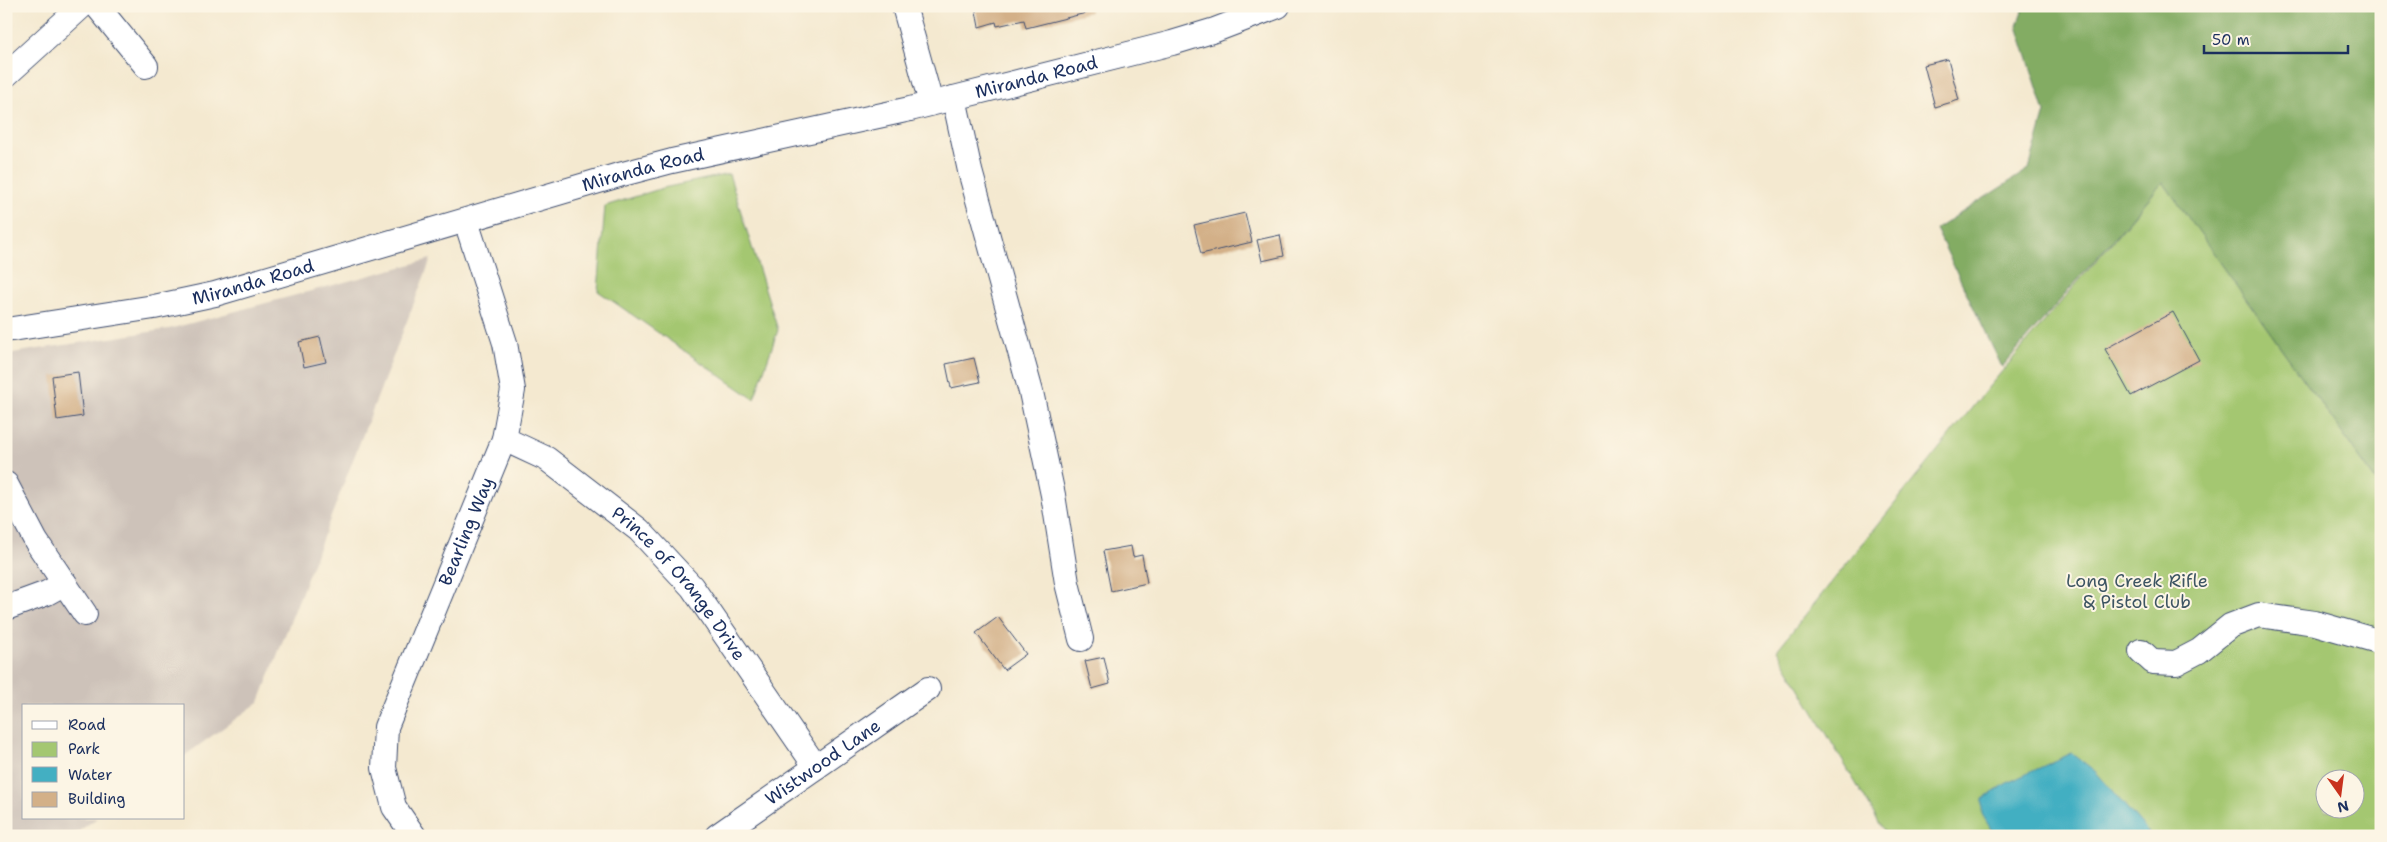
<svg xmlns="http://www.w3.org/2000/svg" width="2387" height="842" font-family="'Shantell Sans',sans-serif">
<rect width="100%" height="100%" fill="#fcf5e5"/>
<filter id="ink" filterUnits="userSpaceOnUse"><feTurbulence type="fractalNoise" baseFrequency=".02" numOctaves="2"/><feDisplacementMap in="SourceGraphic" scale="10" xChannelSelector="R" yChannelSelector="G"/><feConvolveMatrix kernelMatrix="1 2 1 2 8 2 1 2 1" color-interpolation-filters="sRGB"/></filter>
<filter id="wash" filterUnits="userSpaceOnUse"><feTurbulence type="fractalNoise" baseFrequency=".0096" numOctaves="4" result="noise"/><feDisplacementMap in="SourceGraphic" scale="20" xChannelSelector="R" yChannelSelector="G"/><feGaussianBlur stdDeviation="1.12" result="paint"/><feColorMatrix in="noise" values="0 0 0 0 0 0 0 0 0 0 0 0 0 0 0 0 0 1.4 0 .05"/><feComposite in="paint" operator="in"/></filter>
<g filter="url(#wash)">
<rect width="100%" height="100%" fill="#f4e9d0"/>
<!-- industrial -->
<path fill="#cdc2b9" d="M431,259L259,702L184,756V706H24V818H97L72,836H6V354L169,329Z"/>
<!-- green -->
<path fill="#a4c771" stroke="#607b68" fill-rule="evenodd" d="M729,174L778,330L754,399L598,291L605,206L663,188Z
M2163,182L2381,488V836H1887L1777,650L1987,389ZM2324,780H2354V810H2324Z"/>
<!-- forest -->
<path fill="#83ac63" stroke="#4f6e60" d="M2024,6H2381V488L2163,182L2002,367L1936,229L2029,169L2045,112L2017,26Z"/>
<!-- water -->
<path fill="#43afc2" stroke="#2f6f90" d="M2072,753L2096,772L2151,836H1995L1982,814V800L2007,783Z"/>
<g id="blocks">
<!-- building -->
<path fill="#d3b088" d="M975,6H1090V12L1026,28L1024,20L997,26L996,22L979,27Z
M1948,59L1959,100L1935,107L1924,65Z
M1245,213L1252,242L1201,254L1194,225Z
M1280,235L1284,256L1262,261L1257,240Z
M2173,312L2199,360L2131,396L2105,349Z
M320,337L326,362L304,367L299,342Z
M974,358L980,382L951,388L946,364Z
M78,372L83,416L57,420L52,376Z
M1131,546L1133,557L1142,555L1147,583L1111,591L1103,551Z
M998,617L1026,654L1004,670L976,633Z
M1104,657L1110,684L1092,689L1085,661Z"/>
</g>
</g>
<g filter="url(#ink)">
<use href="#blocks" fill-opacity="0" stroke="#3c4b6f" stroke-width="1"/>
<g fill="none" stroke-linecap="round" stroke-linejoin="round">
<!-- minor casing -->
<g stroke="#3c4b6f" stroke-width="26">
<g id="minor">
<path d="M97,6L146,66"/>
<path d="M904,6L931,103"/>
<path d="M6,75L82,6"/>
<path d="M954,98L970,171L1031,392L1053,495L1067,583L1081,639"/>
<path id="s1" d="M6,330L154,307L215,294L619,175L672,161L910,109L1172,43L1215,30L1278,6"/>
<path id="s2" d="M504,439L547,459L639,530L692,587L816,767"/>
<path d="M6,484L36,541L85,614"/>
<path d="M6,608L47,593L65,583"/>
<path d="M2141,651L2153,662L2176,663L2199,651L2230,626L2259,615L2315,623L2381,642"/>
<path id="s3" d="M414,836L394,807L384,768L386,727L504,439L513,390L505,343L466,221"/>
<path id="s4" d="M717,836L928,689"/>
</g>
</g>
<!-- minor -->
<use href="#minor" stroke="#fff" stroke-width="24"/>
</g>
</g>
<g text-anchor="middle" stroke-width="4" stroke-linejoin="round" paint-order="stroke">
<!-- street labels -->
<g font-size="18" fill="#1b2f5e" stroke="#fcf5e5">
<text dy="6" stroke="none"><textPath href="#s1" startOffset="1062">Miranda Road</textPath></text>
<text dy="6" stroke="none"><textPath href="#s1" startOffset="658">Miranda Road</textPath></text>
<text dy="6" stroke="none"><textPath href="#s1" startOffset="252">Miranda Road</textPath></text>
<text dy="6" stroke="none"><textPath href="#s3" startOffset="328">Bearling Way</textPath></text>
<text dy="6" stroke="none"><textPath href="#s2" startOffset="230">Prince of Orange Drive</textPath></text>
<text dy="6" stroke="none"><textPath href="#s4" startOffset="129">Wistwood Lane</textPath></text>
</g>
<!-- park labels -->
<g font-size="18" fill="#3d5563" stroke="#fcf5e5">
<text x="2137" y="587">Long Creek Rifle<tspan x="2137" dy="21">&amp; Pistol Club</tspan></text>
</g>
</g>
<!-- margin -->
<rect width="2387" height="842" fill="none" stroke="#fcf5e5" stroke-width="25"/>
<!-- legend -->
<rect x="22" y="704" width="162" height="115" fill="#fcf5e5" stroke="#a2a6af"/>
<rect x="32" y="721" width="25" height="8" fill="#ffffff" stroke="#a2a6af"/>
<text x="68" y="730" font-size="15" fill="#1b2f5e">Road</text>
<rect x="32" y="742" width="25" height="15" fill="#a4c771" stroke="#a2a6af"/>
<text x="68" y="754" font-size="15" fill="#1b2f5e">Park</text>
<rect x="32" y="767" width="25" height="15" fill="#43afc2" stroke="#a2a6af"/>
<text x="68" y="780" font-size="15" fill="#1b2f5e">Water</text>
<rect x="32" y="792" width="25" height="15" fill="#d3b088" stroke="#a2a6af"/>
<text x="68" y="804" font-size="15" fill="#1b2f5e">Building</text>
<!-- north arrow -->
<g transform="translate(2340 794) rotate(166)"><circle r="24" fill="#fcf5e5" stroke="#a2a6af"/>
<path d="M0-4L9 19L0 12L-9 19Z" fill="#c8321e"/>
<text y="-8" font-size="14" font-weight="bold" text-anchor="middle" fill="#1b2f5e">N</text>
</g>
<!-- scale -->
<path d="M2204 45v8h144v-8" fill="none" stroke="#1b2f5e" stroke-width="2.5"/>
<text x="2212" y="45" font-size="15" fill="#1b2f5e" stroke="#fcf5e5" stroke-width="4" paint-order="stroke">50 m</text>
</svg>
